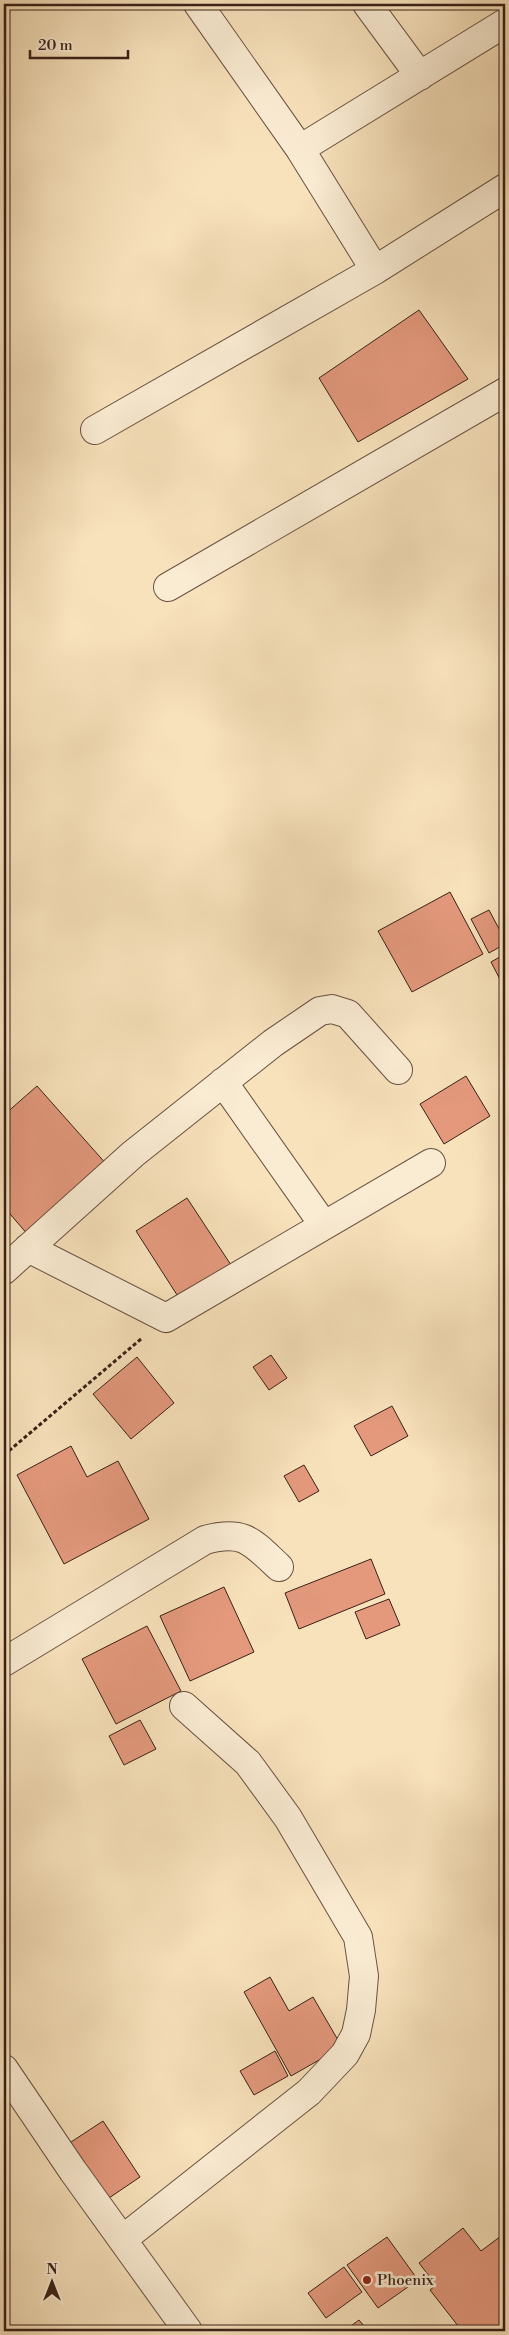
<svg xmlns="http://www.w3.org/2000/svg" width="509" height="2335" font-family="'Libre Bodoni',serif">
<rect width="100%" height="100%" fill="#f8e2bc"/>
<filter id="stains"><feTurbulence type="fractalNoise" baseFrequency=".004" numOctaves="4"/><feColorMatrix values="0 0 0 0 .2 0 0 0 0 .09 0 0 0 0 .02 0 0 0 .5 -.17"/></filter>
<radialGradient id="worn" r=".72"><stop offset=".6" stop-color="#630" stop-opacity="0"/><stop offset="1" stop-color="#630" stop-opacity=".3"/></radialGradient>
<!-- building -->
<path fill="#e4997d" stroke="#382118" d="M419,310L468,379L358,442L319,378Z
M450,892L483,954L412,992L378,931Z
M489,910L505,940V944L489,953L471,919Z
M505,954V989L491,962Z
M466,1076L490,1116L444,1144L420,1104Z
M37,1086L108,1166L29,1236L4,1207V1115Z
M187,1198L231,1265L179,1298L136,1231Z
M271,1355L287,1378L269,1390L253,1367Z
M137,1357L174,1403L131,1439L93,1394Z
M392,1406L408,1436L371,1456L354,1426Z
M71,1446L87,1477L118,1461L149,1519L64,1564L17,1475Z
M304,1465L319,1491L299,1502L284,1476Z
M371,1559L385,1594L299,1629L285,1593Z
M224,1587L254,1652L190,1681L160,1616Z
M389,1599L400,1625L366,1639L355,1612Z
M147,1626L181,1691L116,1724L82,1659Z
M140,1720L156,1749L124,1765L109,1736Z
M270,1977L289,2011L313,1997L342,2047L291,2076L244,1992Z
M275,2051L288,2076L254,2095L240,2071Z
M103,2121L140,2177L106,2200L68,2144Z
M463,2228L481,2251L505,2233V2331H462L430,2290L436,2285L419,2263Z
M387,2237L418,2280L378,2308L347,2265Z
M344,2267L362,2292L326,2318L308,2293Z
M359,2320L368,2331H344Z"/>
<g fill="none" stroke-linecap="round" stroke-linejoin="round">
<!-- minor casing -->
<g stroke="#685141" stroke-width="30">
<path id="minor" d="M198,4L300,149L505,23
M367,4L420,76
M300,149L375,270
M95,430L375,270L505,188
M168,587L505,392
M223,1082L323,1224
M28,1248L166,1318L431,1163
M4,1270L133,1154L273,1043L320,1011L332,1009L348,1014L398,1070
M4,1662L205,1540C244,1529 252,1542 279,1567
M4,2069L73,2171L188,2331
M123,2239L309,2092L345,2054L356,2034L361,2010L364,1976L358,1937L288,1818L248,1763L184,1706"/>
</g>
<!-- path -->
<path stroke="#382118" stroke-width="3" stroke-dasharray="4 2.5" stroke-linecap="butt" d="M4,1455L141,1339"/>
<!-- minor -->
<use href="#minor" stroke="#faecd3" stroke-width="28"/>
</g>
<!-- markers -->
<circle fill="#8f2418" stroke="#faecd3" stroke-width="2" cx="367" cy="2280" r="5"/>
<g text-anchor="middle" stroke-width="5" stroke-linejoin="round" paint-order="stroke">
<!-- poi labels -->
<g font-size="15" fill="#382118" stroke="#faecd3" text-anchor="start">
<text x="377" y="2285">Phoenix</text>
</g>
</g>
<!-- margin -->
<rect width="509" height="2335" fill="none" stroke="#f8e2bc" stroke-width="20"/>
<rect x="5" y="5" width="499" height="2325" fill="none" stroke="#382118" stroke-width="2.5"/>
<rect x="10" y="10" width="489" height="2315" fill="none" stroke="#382118"/>
<!-- north arrow -->
<g transform="translate(52 2282)" stroke="#faecd3" stroke-width="4" paint-order="stroke">
<path d="M0-4L9 19L0 12L-9 19Z" fill="#382118"/>
<text y="-8" font-size="14" font-weight="bold" text-anchor="middle" fill="#382118">N</text>
</g>
<!-- scale -->
<path d="M30 50v8h98v-8" fill="none" stroke="#382118" stroke-width="2.5"/>
<text x="38" y="50" font-size="15" fill="#382118" stroke="#faecd3" stroke-width="4" paint-order="stroke">20 m</text>
<rect width="100%" height="100%" filter="url(#stains)"/>
<rect width="100%" height="100%" fill="url(#worn)"/>
</svg>
